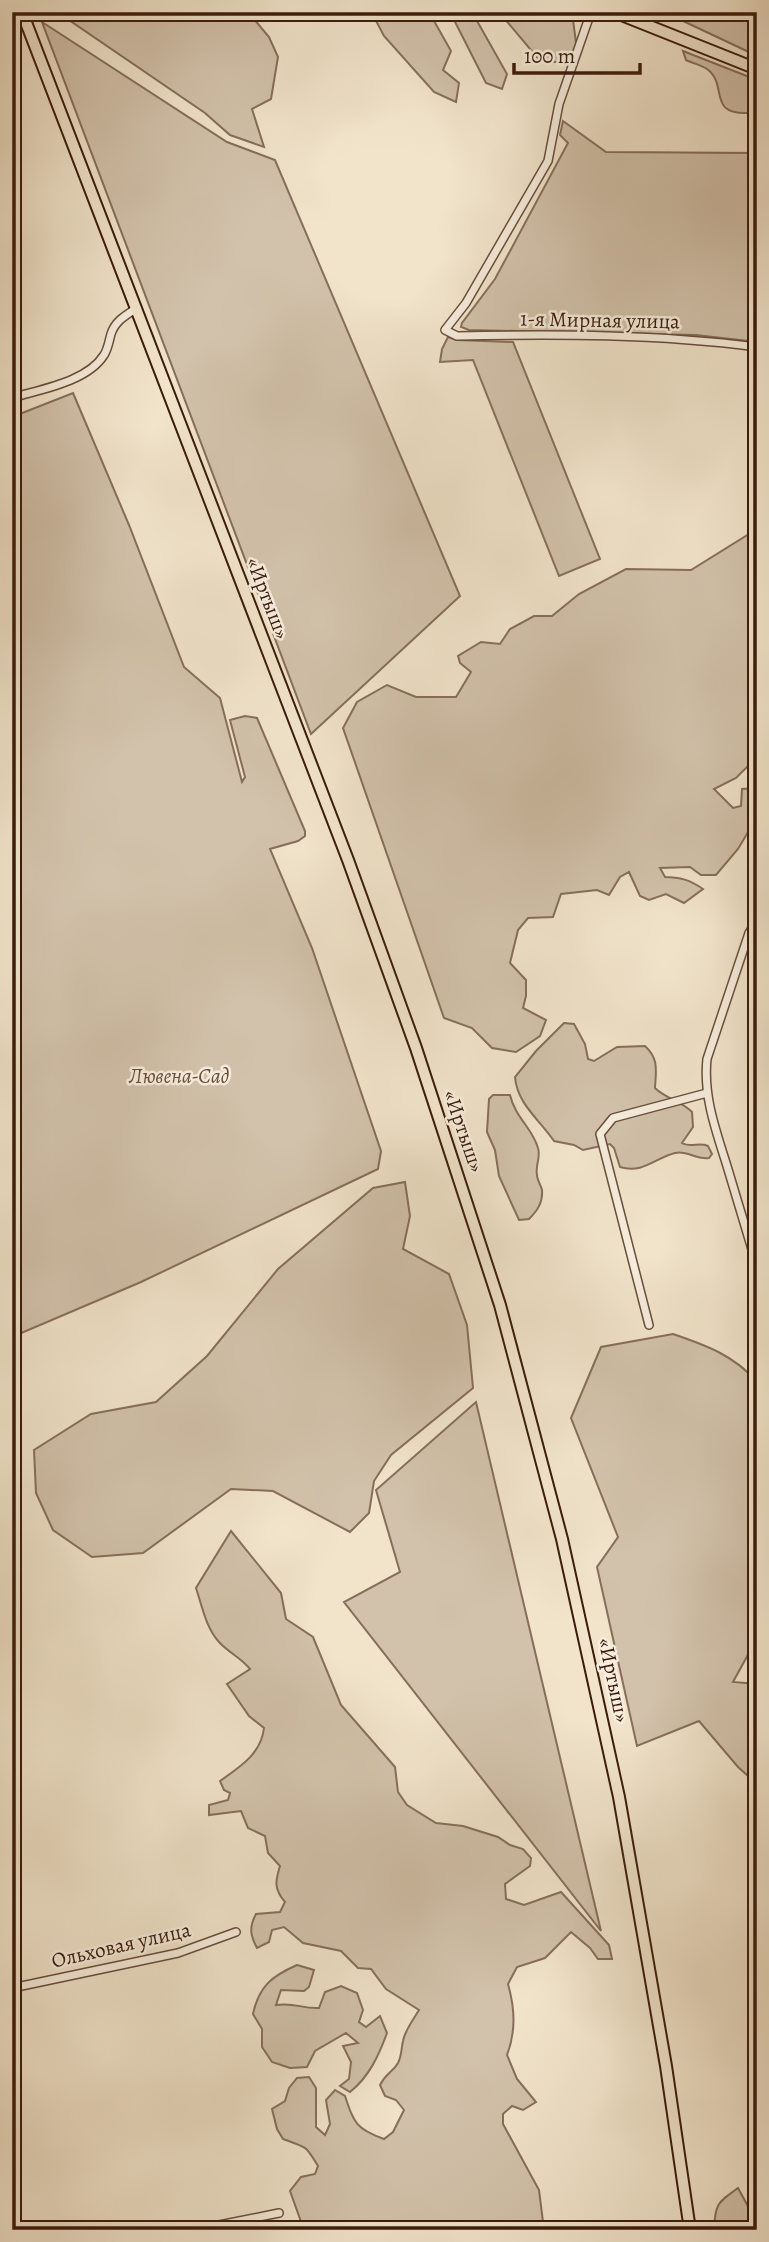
<svg xmlns="http://www.w3.org/2000/svg" width="769" height="2242" font-family="Alegreya,serif">
<rect width="100%" height="100%" fill="#f1e4cb"/>
<filter id="stains"><feTurbulence type="fractalNoise" baseFrequency=".00286" numOctaves="4"/><feColorMatrix values="0 0 0 0 .2 0 0 0 0 .09 0 0 0 0 .02 0 0 0 .5 -.17"/></filter>
<radialGradient id="worn" r=".72"><stop offset=".6" stop-color="#630" stop-opacity="0"/><stop offset="1" stop-color="#630" stop-opacity=".3"/></radialGradient>
<!-- green -->
<path fill="#d2c2ab" stroke="#876e5c" stroke-width="2" d="M65,12H248L269,37L278,57L271,99L252,109L264,147L230,135L205,113L69,20Z
M364,12H429L451,51L443,70L459,83L456,102L434,92L384,36L373,15Z
M450,12H472L507,74L502,89L486,83Z
M499,12H572L577,50L561,62H541Z
M664,12H757V55L753,54Z
M42,22L227,142L275,160L460,596L311,734Z
M683,51L757,80V105L749,113C706,115 729,85 707,69C701,65 692,63 686,60Z
M563,121L606,152L757,153V342L696,335L469,330L461,327L462,323L495,279L568,143L560,135Z
M448,337L457,340L513,342L600,559L559,576L473,360L440,362L442,349Z
M73,393L129,525L184,667L220,698L242,782L245,777L230,720L245,716L257,718L305,831V836L298,841L270,849L312,948L381,1151L378,1169L141,1282L12,1337V417Z
M757,529V757L736,778L714,789L733,808L741,806L742,789L756,788L757,817L738,849L716,875H701L690,867L660,868L665,877C680,877 690,880 703,889L684,903L666,894L649,900L640,896L629,872L620,877L609,895L597,890L561,894L553,917L528,918L518,930L510,963L526,980V996L523,1008L546,1020L540,1036L516,1052L492,1048L472,1028L444,1018L343,728L357,702L387,685L416,697H456L471,672L460,663L458,656L481,642L500,644L510,629L534,616H552L579,594L626,569L691,570Z
M564,1023L574,1024L585,1044L588,1059L594,1061L617,1047L645,1046C659,1059 656,1070 655,1088C666,1099 682,1101 692,1112L693,1127L682,1143C690,1148 699,1142 708,1146L712,1154L709,1158C696,1160 687,1150 675,1153C655,1158 643,1174 620,1167L614,1148L610,1144L583,1150L574,1145L554,1141C540,1120 517,1104 515,1077L536,1051Z
M493,1095H510C515,1117 533,1129 538,1148C541,1157 535,1166 537,1175C537,1180 541,1185 542,1190C543,1203 537,1211 529,1219L519,1220L499,1176L495,1150L487,1132L489,1099Z
M405,1182L410,1216L403,1249L449,1274L467,1325L473,1388L391,1455L374,1481L369,1513L350,1532L273,1491L231,1489L143,1553L92,1557L53,1530L36,1493L34,1450L91,1414L156,1402L207,1356L278,1269L373,1188Z
M673,1334C705,1345 734,1355 757,1382V1471L748,1502L757,1550L755,1642L733,1682L757,1684V1784L738,1767L699,1721L637,1746L597,1567L618,1537L571,1418L601,1347Z
M476,1402L601,1931L344,1602L400,1572L376,1490Z
M231,1531L281,1593L286,1619L313,1637L341,1705L395,1767L398,1792L407,1805L436,1823L463,1826L498,1837L510,1845L523,1849L531,1858L530,1866L505,1884L506,1899L524,1905L561,1892L609,1945L612,1959H598L590,1948L571,1932L545,1958L517,1967L508,1984C515,2009 516,2031 507,2055L517,2079L536,2102L523,2110L512,2106L503,2114V2124L539,2190L544,2230H304L290,2191L301,2177L315,2174L318,2166C304,2143 306,2148 283,2139L277,2129L272,2109L285,2101L289,2088L297,2078L309,2077L316,2088V2127L325,2135L330,2124L326,2100L335,2090L345,2096C354,2123 356,2129 384,2139L393,2132L404,2110L396,2100L385,2096L380,2085C386,2073 393,2072 398,2063C402,2055 401,2049 403,2041C405,2030 413,2020 419,2010L386,1989L371,1969L358,1968L341,1951L303,1943L284,1927L272,1930L269,1942L257,1948C250,1935 249,1927 256,1914L280,1912L285,1902C274,1889 275,1882 280,1866L268,1853L265,1836L248,1828L241,1811L209,1815V1805L228,1800L230,1793L224,1790L220,1781C240,1767 261,1754 264,1728L249,1716L227,1684L250,1669C241,1658 228,1652 219,1642C206,1628 202,1606 196,1588Z
M297,1965L314,1970L309,1987L304,1991L281,1990L276,2005C294,2002 302,2009 319,2008L325,1992L341,1986L357,1993L363,2010L359,2022L366,2027L380,2016L387,2033C379,2055 369,2077 350,2092L340,2086L349,2079L351,2062L343,2046L358,2043L346,2033L315,2051L307,2067L290,2068L272,2062L262,2047V2029L253,2014C259,1986 272,1976 297,1965Z
M738,2188L750,2210L751,2230H714C715,2204 717,2203 738,2188Z"/>
<g fill="none" stroke-linecap="round" stroke-linejoin="round">
<!-- minor casing -->
<g stroke="#694d3c" stroke-width="10">
<path id="minor" d="M591,12L559,104L548,161L466,303L445,330L457,336C557,334 658,334 757,347
M12,398C41,389 87,382 104,355C108,349 109,341 111,334C115,321 126,315 137,308
M757,920L749,933L707,1059C703,1096 716,1131 727,1166C737,1199 747,1233 757,1266
M649,1325L600,1134L613,1118L707,1093
M12,1988L178,1953L236,1932
M194,2230L279,2213"/>
</g>
<!-- primary casing -->
<g stroke="#3c1b0d" stroke-width="14">
<path id="primary" d="M614,12L757,69"/>
</g>
<!-- trunk casing -->
<g stroke="#3c1b0d" stroke-width="14">
<path id="trunk" d="M22,12L348,860L416,1048L500,1305L562,1539L619,1797L666,2066L690,2230"/>
</g>
<!-- minor -->
<use href="#minor" stroke="#f6eddd" stroke-width="7"/>
<!-- primary -->
<use href="#primary" stroke="#f1e4cb" stroke-width="10"/>
<!-- trunk -->
<use href="#trunk" stroke="#f1e4cb" stroke-width="10"/>
</g>
<g text-anchor="middle" stroke-width="5" stroke-linejoin="round" paint-order="stroke">
<!-- street labels -->
<g font-size="21" fill="#3c1b0d" stroke="#f6eddd">
<text transform="translate(600 320) rotate(1)" y="7">1-я Мирная улица</text>
<text transform="translate(268 598) rotate(69)" y="7">«Иртыш»</text>
<text transform="translate(464 1131) rotate(71)" y="7">«Иртыш»</text>
<text transform="translate(614 1680) rotate(78)" y="7">«Иртыш»</text>
<text transform="translate(121 1945) rotate(-13)" y="7">Ольховая улица</text>
</g>
<!-- park labels -->
<g font-size="21" font-style="italic" fill="#694d3c" stroke="#f6eddd">
<text x="179" y="1083">Лювена-Сад</text>
</g>
</g>
<!-- margin -->
<rect width="769" height="2242" fill="none" stroke="#f1e4cb" stroke-width="42"/>
<rect x="14" y="14" width="741" height="2214" fill="none" stroke="#3c1b0d" stroke-width="3.5"/>
<rect x="21" y="21" width="727" height="2200" fill="none" stroke="#3c1b0d" stroke-width="2"/>
<!-- scale -->
<path d="M514 63v10h126v-10" fill="none" stroke="#3c1b0d" stroke-width="3.5"/>
<text x="524" y="63" font-size="21" fill="#3c1b0d" stroke="#f6eddd" stroke-width="5" paint-order="stroke">100 m</text>
<rect width="100%" height="100%" filter="url(#stains)"/>
<rect width="100%" height="100%" fill="url(#worn)"/>
</svg>
